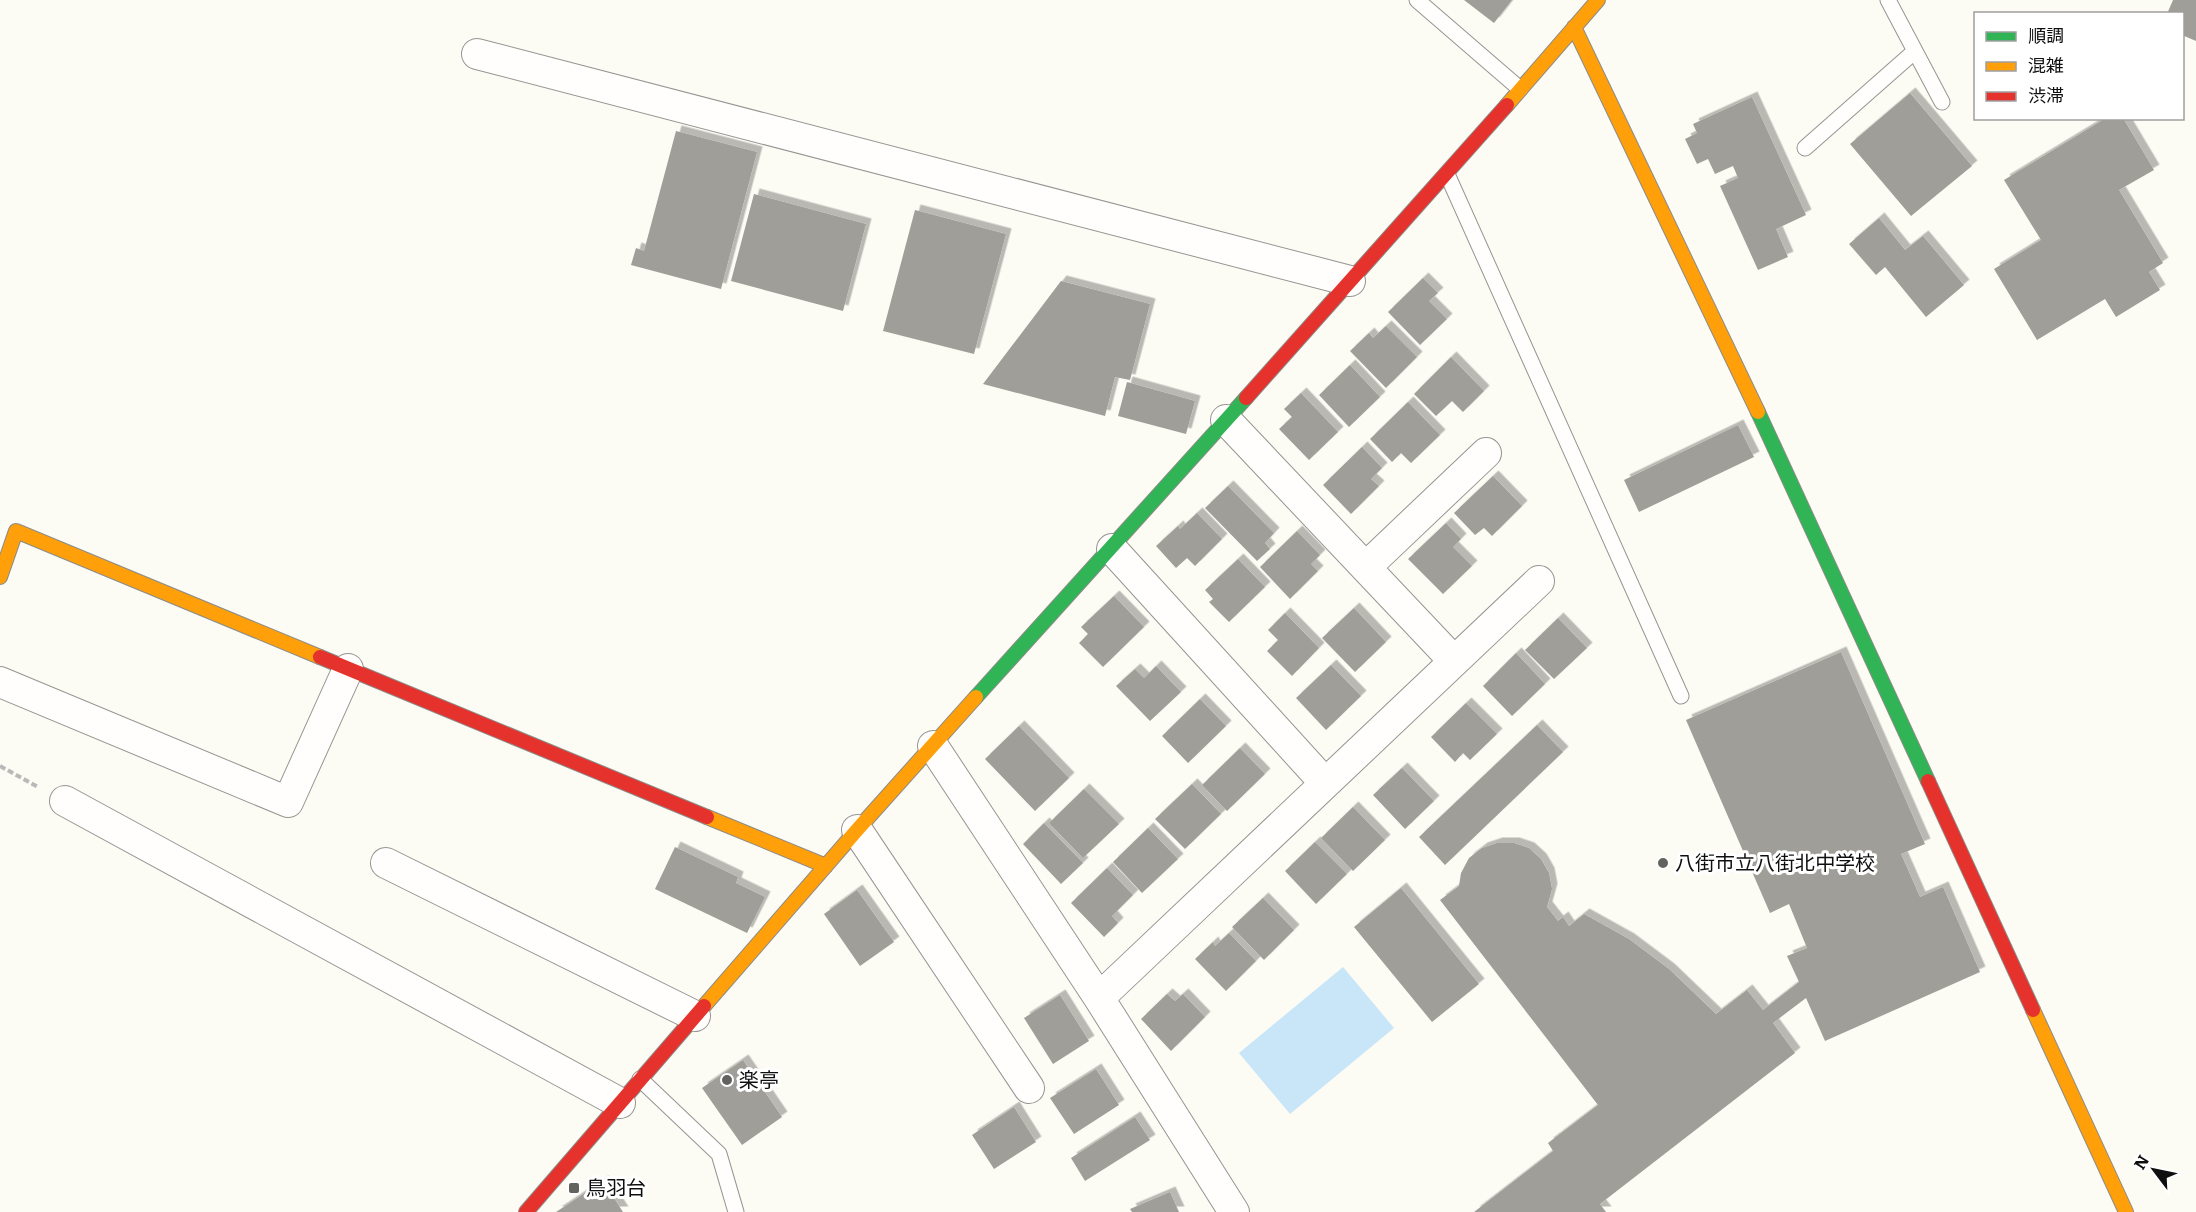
<svg xmlns="http://www.w3.org/2000/svg" width="2196" height="1212" font-family="Literata,'Noto Sans JP',serif">
<defs>
<filter id="shadow"><feDropShadow dx="5.5" dy="-5.5" stdDeviation="0" flood-color="#0004"/></filter>
</defs>
<rect width="100%" height="100%" fill="#fcfbf4"/>
<!-- water -->
<path fill="#c8e6f8" d="M1343,967L1394,1028L1290,1114L1239,1053Z"/>
<!-- building -->
<path fill="#9f9e99" filter="url(#shadow)" d="M1464,0H1512L1494,23Z
M2173,0H2196V41L2182,35V14H2167Z
M1910,93L1972,166L1911,216L1850,144Z
M1752,97L1806,215L1776,229L1788,257L1758,270L1720,186L1738,178L1733,166L1715,174L1708,159L1697,164L1685,139L1697,133L1693,124Z
M2106,118H2123L2154,170L2119,190L2163,263L2149,272L2160,290L2116,317L2105,299L2037,340L1994,269L2041,240L2004,180Z
M676,131L757,152L721,289L631,265L636,248L644,251Z
M754,194L866,224L843,311L731,281Z
M915,210L1006,234L974,354L883,331Z
M1879,218L1905,250L1923,236L1964,285L1926,317L1885,267L1876,275L1849,244Z
M1423,278L1438,293L1429,301L1447,319L1420,345L1388,312Z
M1061,281L1150,304L1130,380L1115,377L1105,416L983,384Z
M1386,326L1417,357L1386,388L1350,351L1369,333L1373,338Z
M1451,357L1484,391L1463,412L1452,401L1436,416L1414,394Z
M1350,365L1380,397L1349,427L1319,395Z
M1127,382L1195,401L1186,434L1118,416Z
M1301,393L1338,432L1309,460L1279,429L1292,417L1284,409Z
M1408,402L1440,435L1411,463L1401,453L1392,462L1370,439Z
M1738,425L1754,457L1639,512L1624,480Z
M1362,447L1382,468L1371,479L1379,486L1351,514L1323,485Z
M1493,476L1522,506L1492,536L1484,528L1475,535L1454,513Z
M1228,486L1274,533L1265,543L1270,549L1257,561L1205,508Z
M1197,513L1222,539L1195,566L1187,558L1176,568L1156,546L1178,526L1180,529Z
M1446,523L1461,539L1453,547L1472,566L1443,594L1408,559Z
M1297,531L1320,555L1311,564L1318,571L1290,599L1260,567Z
M1238,559L1265,587L1229,622L1209,602L1213,599L1205,590Z
M1114,596L1144,627L1103,667L1079,643L1088,634L1081,627Z
M1354,608L1386,642L1355,672L1322,638Z
M1285,613L1319,648L1292,676L1267,651L1278,640L1268,630Z
M1558,618L1587,648L1554,679L1525,650Z
M1841,652L1925,844L1901,854L1920,897L1943,887L1980,972L1825,1041L1806,998L1773,1023L1795,1053L1600,1204L1606,1212H1474L1553,1151L1548,1143L1598,1105L1440,900L1459,886L1461,873L1469,858L1482,848L1497,843H1514L1529,848L1541,859L1549,873L1552,889L1547,907L1558,921L1563,917L1569,926L1584,914L1629,939L1669,969L1716,1014L1747,990L1763,1010L1799,982L1787,956L1807,948L1789,904L1770,913L1686,720Z
M1516,653L1545,684L1512,716L1483,686Z
M1331,665L1361,696L1326,730L1296,698Z
M1156,666L1181,692L1150,721L1116,686L1135,669L1144,678Z
M1200,699L1226,726L1188,763L1162,736Z
M1466,703L1497,734L1470,760L1463,753L1455,762L1431,737Z
M1537,725L1563,752L1445,865L1419,837Z
M1019,726L1069,778L1035,811L985,759Z
M1240,748L1265,774L1227,811L1202,785Z
M1402,768L1434,801L1405,829L1373,795Z
M1192,784L1221,814L1185,849L1155,819Z
M1084,789L1119,824L1083,858L1049,823Z
M1353,807L1385,840L1353,871L1321,838Z
M1044,823L1083,863L1061,884L1023,844Z
M1148,828L1178,859L1142,893L1113,862Z
M1315,842L1347,874L1316,904L1285,871Z
M675,847L738,877L736,883L765,897L747,933L655,889Z
M1107,868L1133,895L1112,916L1118,923L1104,937L1071,903Z
M1401,888L1479,984L1432,1022L1354,927Z
M857,890L894,942L860,966L824,914Z
M1263,898L1294,930L1264,960L1232,927Z
M1229,933L1256,961L1226,991L1195,959L1213,942L1215,946Z
M1167,994L1175,1001L1183,994L1205,1017L1171,1051L1141,1019Z
M1060,995L1089,1041L1053,1064L1024,1018Z
M743,1060L782,1117L742,1145L702,1088Z
M1096,1069L1119,1105L1074,1134L1050,1098Z
M1014,1107L1036,1142L994,1169L972,1135Z
M1135,1117L1150,1140L1085,1181L1071,1158Z
M603,1181L623,1212H556Z
M1170,1192L1179,1212H1132L1130,1209Z"/>
<g fill="none" stroke-linecap="round" stroke-linejoin="round">
<!-- lane casing -->
<g stroke="#969592" stroke-width="17">
<path id="lane" d="M1417,0L1520,89
M1888,0L1942,102
M1805,148L1915,51
M1447,174L1681,696
M640,1079L719,1154L736,1212"/>
</g>
<!-- street casing -->
<g stroke="#969592" stroke-width="32">
<path id="street" d="M477,54L1350,281
M1226,420L1454,661
M1112,549L1325,783
M1366,567L1486,453
M0,682L288,802L348,669
M933,746L1099,998L1234,1212
M65,801L620,1103
M857,830L1029,1088
M386,863L695,1016
M1099,998L1539,581"/>
</g>
<!-- fast casing -->
<g stroke="#8c8c89" stroke-width="16">
<path id="fast" d="M1758,412L1928,781
M976,697L1246,398"/>
</g>
<!-- slow casing -->
<g stroke="#8c8c89" stroke-width="16">
<path id="slow" d="M1574,27L1758,412
M1507,105L1598,0
M0,577L16,531L320,657
M707,817L826,866
M704,1006L857,830L976,697
M2033,1010L2126,1212"/>
</g>
<!-- jam casing -->
<g stroke="#8c8c89" stroke-width="16">
<path id="jam" d="M1246,398L1507,105
M320,657L707,817
M1928,781L2033,1010
M526,1212L704,1006"/>
</g>
<!-- path -->
<path stroke="#b9b9b8" stroke-width="4" stroke-dasharray="6 3" stroke-linecap="butt" d="M0,766L38,787"/>
<!-- lane -->
<use href="#lane" stroke="#fffefd" stroke-width="15"/>
<!-- street -->
<use href="#street" stroke="#fffefd" stroke-width="30"/>
<!-- fast -->
<use href="#fast" stroke="#30b455" stroke-width="14"/>
<!-- slow -->
<use href="#slow" stroke="#ff9f0a" stroke-width="14"/>
<!-- jam -->
<use href="#jam" stroke="#e5322d" stroke-width="14"/>
</g>
<!-- markers -->
<g fill="#62625f" stroke="#fff" stroke-width="2">
<circle cx="1663" cy="863" r="6"/>
<circle cx="727" cy="1080" r="6"/>
<rect x="568" y="1182" width="12" height="12" rx="3"/>
</g>
<g text-anchor="middle" stroke-width="6" stroke-linejoin="round" paint-order="stroke">
<!-- poi labels -->
<g font-size="20" fill="#0f0f0f" stroke="#fff" text-anchor="start">
<text x="1675" y="870">八街市立八街北中学校</text>
<text x="739" y="1087">楽亭</text>
<text x="586" y="1195">鳥羽台</text>
</g>
</g>
<!-- legend -->
<rect x="1974" y="12" width="210" height="108" fill="#ffffff" stroke="#9f9f9f" stroke-width="1.5"/>
<rect x="1986" y="32" width="30" height="9" fill="#30b455" stroke="#9f9f9f" stroke-width="1.5"/>
<text x="2028" y="42" font-size="18" fill="#0f0f0f">順調</text>
<rect x="1986" y="62" width="30" height="9" fill="#ff9f0a" stroke="#9f9f9f" stroke-width="1.5"/>
<text x="2028" y="72" font-size="18" fill="#0f0f0f">混雑</text>
<rect x="1986" y="92" width="30" height="9" fill="#e5322d" stroke="#9f9f9f" stroke-width="1.5"/>
<text x="2028" y="102" font-size="18" fill="#0f0f0f">渋滞</text>
<!-- north arrow -->
<g transform="translate(2154 1170) rotate(302)" stroke="#ffffff" stroke-width="4.5" paint-order="stroke">
<path d="M0-4.5L10 22L0 15L-10 22Z" fill="#0f0f0f"/>
<text y="-9" font-size="16" font-weight="bold" text-anchor="middle" fill="#0f0f0f">N</text>
</g>
</svg>
